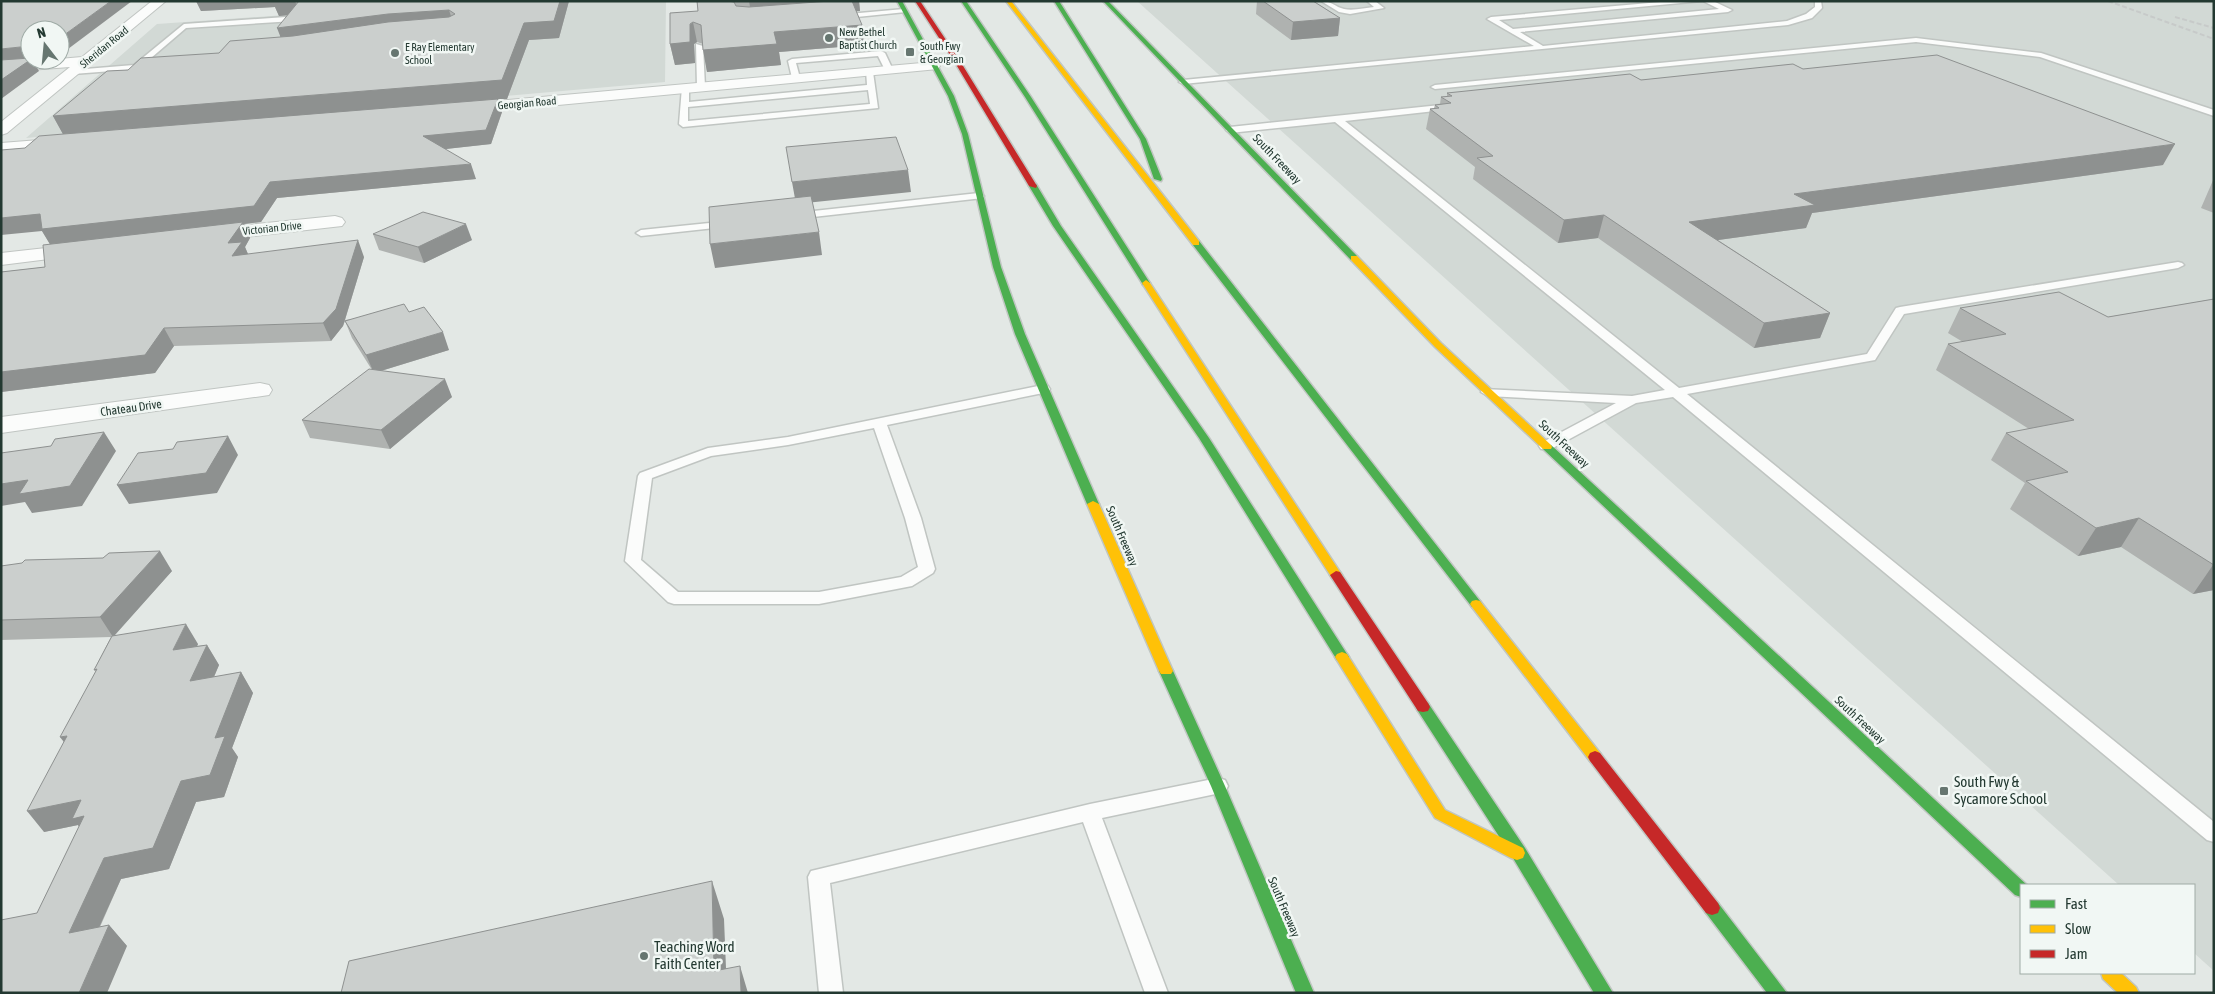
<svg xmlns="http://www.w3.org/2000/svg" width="2215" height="994" font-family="'Asap Condensed',sans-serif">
<rect width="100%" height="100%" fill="#e3e8e5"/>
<!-- built -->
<path fill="#d2d9d5" d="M483,1H666L665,82L26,138L157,24Z
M1137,1H2214V971L2194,953V885H2119Z"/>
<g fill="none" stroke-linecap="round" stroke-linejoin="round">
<!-- lane casing -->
<g stroke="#c0c5c2" stroke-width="3">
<path id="lane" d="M1321,1C1332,1 1335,7 1344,9C1353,11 1365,8 1374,7L1367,1H1375L1384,8L1350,14L1339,12Z
M1672,1H1702L1499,20L1513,29L1719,9L1703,1H1713L1732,10L1728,12L1520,32L1543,46L1787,21L1806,14L1815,7V1H1821L1822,8L1812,18L1788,25L1183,84L1179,82L1183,80L1534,46L1487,19L1491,17Z
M904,9L906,10V12L837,19L833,17L837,15Z
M300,16L304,18L297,24H294V21L186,28L144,64H154L155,66L151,68L73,74L69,72L73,70L134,65L184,24Z
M1916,38L2041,53L2214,110V116L2040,57L1916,42L1435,89L1431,87L1435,85Z
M696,44L703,46L705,87L701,89L697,87Z
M881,51L885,53L893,70L892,72H886L878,56L796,63L800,78L796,80L792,78L788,61L792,59Z
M866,70L873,72L878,108L683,127L679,124L682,87L689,89V102L867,85ZM868,90L870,104L688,121V107Z
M1450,104L1454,107L1453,109L1345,121L1679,388L1867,354L1896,308L1900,307L2178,262L2182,263L2184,265L2178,268L1904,314L1875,360L1687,394L2214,822V842L2207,840L1673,397L1636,403L1551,449H1541L1539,446L1541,443L1616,403L1488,396L1481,392L1483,389L1632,396L1665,390L1335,122L1230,133L1226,130L1230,127Z
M979,193L984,196L983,198L795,219L790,216L795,213Z
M729,221L733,222V226L641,236L636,233L641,230Z
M1043,385L1048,386L1050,389L1048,392L887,425L921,518L935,569L933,573L912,586L819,604H674L668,602L625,561L638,476L640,473L708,448L788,437ZM874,428L905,518L918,567L901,577L819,592H678L641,560L652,478L711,456L788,445Z
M1218,778L1225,780L1228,786L1225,792L1102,818L1168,993H1145L1083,822L830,883L843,993H819L808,877L811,871L1090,804Z"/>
</g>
<!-- street casing -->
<g stroke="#c0c5c2" stroke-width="2">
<path id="street" d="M152,1H166L7,133L1,135V122L70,67L1,72V64L82,57Z
M933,62L938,63L940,66L938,69L462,114L456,112L454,109L456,106L462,104Z
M65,138L71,139L73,143L71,147L1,153V143Z
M335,216L342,218L345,222L342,226L209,241L202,239L199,235L202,231L209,229Z
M82,244L89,246L92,250L89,254L1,265V253Z
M260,383L269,385L272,390L269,395L1,433V417Z"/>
</g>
<!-- fast casing -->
<g stroke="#c0c6c2" stroke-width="3">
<path id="fast" d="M897,1H902L954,96L968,134L1001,267L1025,334L1099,504L1097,506H1089L1087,504L1015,334L993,267L962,134L948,96Z
M961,1H966L1031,97L1150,283L1149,285H1143L1142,283L1025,97Z
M1054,1H1059L1146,139L1162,179L1161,181L1154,179L1140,139Z
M1103,1H1108L1357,256V260H1351Z
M1030,184H1036L1061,226L1209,438L1347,654L1349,657L1347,660H1337L1199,438L1053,226L1029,186Z
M1193,241H1199L1480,601L1482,604L1480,607H1472L1193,245Z
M1547,444L1551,445L2027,885H2021V897L2015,895L1543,449L1542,447Z
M1166,666L1171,668L1173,671L1225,786L1314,993H1296L1211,786L1159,671L1161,668Z
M1423,702L1428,703L1525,848L1613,993H1594L1513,858L1418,711L1416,707L1418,703Z
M1712,901L1718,903L1787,993H1767L1706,913L1704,908L1706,903Z"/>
</g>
<!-- slow casing -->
<g stroke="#c0c6c2" stroke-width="3">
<path id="slow" d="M1006,1H1011L1199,241V245H1193Z
M1351,256H1357L1441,343L1551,445L1552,447L1551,449H1543L1435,347L1351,260Z
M1146,280L1150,283L1340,572L1342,575L1340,578H1332L1142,283Z
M1093,501L1099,504L1173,671L1171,674H1161L1159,671L1087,504Z
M1476,600L1480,601L1600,753L1602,757L1600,761L1595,763L1590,761L1472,607L1470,604L1472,601Z
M1342,652L1347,654L1445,810L1523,848L1525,853L1523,858L1517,860L1511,858L1435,818L1335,657L1337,654Z
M2101,973H2121L2136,987L2139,993H2118L2103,979Z"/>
</g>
<!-- jam casing -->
<g stroke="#c0c6c2" stroke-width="3">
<path id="jam" d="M915,1H920L960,61L1037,186L1036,188L1029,186L954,61Z
M1336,571L1340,572L1428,703L1430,707L1428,711L1423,712L1418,711L1330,575Z
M1595,751L1600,753L1718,903L1720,908L1718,913L1712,915L1706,913L1590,761L1588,757L1590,753Z"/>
</g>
<!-- lane -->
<use href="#lane" fill="#fbfcfb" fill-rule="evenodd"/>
<!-- street -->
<use href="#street" fill="#fbfcfb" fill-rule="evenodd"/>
<!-- fast -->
<use href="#fast" fill="#4caf50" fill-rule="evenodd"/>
<!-- slow -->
<use href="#slow" fill="#ffc107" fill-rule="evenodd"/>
<!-- jam -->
<use href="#jam" fill="#c62828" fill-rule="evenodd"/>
<!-- rail -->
<path stroke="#c7cac9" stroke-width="2" stroke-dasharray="5 2.5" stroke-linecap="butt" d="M2108,1L2214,39
M2175,17L2214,28"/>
</g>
<!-- wall -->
<path fill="#afb2b0" d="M196,1H569L559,38L529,40L507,99H498L502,112L491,144L445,149L476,179L277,198L261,222L244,224L250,238L245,247L248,254L364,257L345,320L409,312L449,350L381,371L452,397L390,449L310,438L302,420L372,370L352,338L345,321L343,326L331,341L174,346L155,373L1,392V272L45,267L50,244L42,231L25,148L63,134L53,116L128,70L219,53L280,37L288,15L279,16L275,7L201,11Z
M697,1H859L860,11H856L864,45L779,52L781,65L707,72L703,44L697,42L694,44L695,63L675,65L670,44L698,11Z
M1257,1H1313L1340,18L1338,36L1291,40L1256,14Z
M1803,69L2163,165L1812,213L1806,228L1718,240L1830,313L1820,338L1754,348L1598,238L1558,243L1473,179L1475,167L1426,129L1430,109L1434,108L1435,105L1440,104L1441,97L1447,96V93Z
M2214,178V213L2201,208Z
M373,234L472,240L424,263L379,250Z
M2214,299V590L2193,594L2121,547L2078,556L2010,509L2025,483L1991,460L2006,433L2029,429L1936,370L1948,344L1963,342L1948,333L1960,308L2108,317Z
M1,566L172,571L115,635L198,644L197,646L207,645L219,665L214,677L241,672L253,693L232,748L238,757L224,797L196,802L169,869L121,879L100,927L109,925L127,946L37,913L79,827L78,825L44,832L64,742L96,672L94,670L111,637L1,640Z"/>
<!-- shaded-wall -->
<path fill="#8e9190" d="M111,1H132L60,55V38Z
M196,1H295L300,14L279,16L275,7L201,11Z
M560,1H569L559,38L529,40L507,99H498L502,112L491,144L428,151L64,136L53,116L524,23Z
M749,1H859L860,11L752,19Z
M449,10L454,26L284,46L277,28L388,14Z
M1340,18L1338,36L1291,40L1293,22Z
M693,22L697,42L694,44L695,63L675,65L670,44Z
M862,25L864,45L779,52L781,65L707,72L703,50L774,32Z
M30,46V60H33L39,71L1,99V49Z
M2175,144L2163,165L1812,213L1806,228L1682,245L1689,222L1794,194Z
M471,164L476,179L277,198L261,222L244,224L250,238L245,247L250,259L51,246L42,231L1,235V218L270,182Z
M908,170L911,192L796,204L792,182Z
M1604,215L1598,238L1558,243L1564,220Z
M466,224L472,240L424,263L418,247Z
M819,232L822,255L715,268L710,244Z
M358,240L364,257L343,326L331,341L323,323Z
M1830,313L1820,338L1754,348L1764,323Z
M164,328L174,346L155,373L1,392V372Z
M443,332L449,350L374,373L366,355Z
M445,379L452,397L390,449L381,430Z
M104,432L116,451L82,506L32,513L25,502L1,506V484Z
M228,436L238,455L217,493L129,504L117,485Z
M2139,518L2121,547L2078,556L2096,528Z
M160,551L172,571L113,637L100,617Z
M2214,565V590L2193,594L2213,565Z
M186,624L198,644L186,671L173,650Z
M207,645L219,665L203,702L190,681Z
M241,672L253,693L232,748L238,757L224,797L196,802L169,869L121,879L87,954L69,933L104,858L181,781L215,738Z
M67,736L76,758L60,737Z
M81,800L89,840L78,825L44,832L27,811Z
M712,881L724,919L727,993L714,971Z
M109,925L127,946L107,993H79Z
M740,966L748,993H741Z"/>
<!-- building -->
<path fill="#cbcfcd" stroke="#8e9190" d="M1,1H111L60,38V30H30V46L1,49Z
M299,1H560L554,21L524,23L502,80L53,116L107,71L128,70L141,58L219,53L230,41L293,36L388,22L449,17L455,14L449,10L388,14L277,28Z
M697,1H728L734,2L736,6L749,7L830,1H852L862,25L774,32L777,44L703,50L701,25L693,22L690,24V42L670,44V13L698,11Z
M1263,1H1313L1340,18L1293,22Z
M1937,55L2175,144L1794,194L1815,205L1689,222L1830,313L1764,323L1604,215L1564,220L1477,158L1493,156L1430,109L1439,108L1435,105L1451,103L1441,97L1452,96L1447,93L1630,74L1641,80L1793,64L1803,69Z
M30,58V60L1,80V60Z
M498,99L486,130L423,136L471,164L270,182L254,206L42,229L40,214L1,218V150L25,148L39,136Z
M896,137L908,170L792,182L786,147Z
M811,196L819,232L710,244L709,207Z
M423,212L466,224L418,247L373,234Z
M243,222L228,243L242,242L232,256L358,240L336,309L323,323L164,328L145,355L1,372V272L45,267L43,245Z
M2059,292L2108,317L2214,299V565L2139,518L2096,528L2026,481L2068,472L2006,433L2074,420L1948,344L2006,334L1960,308Z
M404,304L409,312L424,307L443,332L366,355L345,321Z
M369,369L445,379L381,430L302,420Z
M104,432L70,486L19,494L28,480L1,484V453L51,446L55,439Z
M228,436L206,473L117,485L138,453L173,449L177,442Z
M160,551L100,617L1,620V566L22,563L25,560L103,558L109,553Z
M186,624L173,650L207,645L190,681L241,672L215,738L225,736L210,775L181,781L153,848L104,858L69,933L109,925L79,993H1V920L37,913L84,816L72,819L81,800L27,811L67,736L60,737L97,669L94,670L112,636Z
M712,881L714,971L740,966L741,993H341L349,961Z"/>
<!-- markers -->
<g fill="#667670" stroke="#f1f7f4" stroke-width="2">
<circle cx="829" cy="38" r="5"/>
<rect x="905" y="47" width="10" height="10" rx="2.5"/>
<circle cx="395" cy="53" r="5"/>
<rect x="1939" y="786" width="10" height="10" rx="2.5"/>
<circle cx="644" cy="956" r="5"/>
</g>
<g text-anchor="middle" stroke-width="5" stroke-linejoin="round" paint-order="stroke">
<!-- far-poi labels -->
<g font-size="11" fill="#233931" stroke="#f1f7f4" text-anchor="start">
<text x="839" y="36">New Bethel<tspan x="839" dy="13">Baptist Church</tspan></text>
<text x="920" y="50">South Fwy<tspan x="920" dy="13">&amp; Georgian</tspan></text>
<text x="405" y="51">E Ray Elementary<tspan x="405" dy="13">School</tspan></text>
</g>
<!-- far-street labels -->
<g font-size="11" fill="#233931" stroke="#f1f7f4">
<text transform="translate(104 47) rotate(-39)" y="4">Sheridan Road</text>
<text transform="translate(527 103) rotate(-5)" y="4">Georgian Road</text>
<text transform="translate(272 228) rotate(-6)" y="4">Victorian Drive</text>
</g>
<!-- street labels -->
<g font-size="12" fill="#233931" stroke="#f1f7f4">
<text transform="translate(1277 159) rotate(46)" y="4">South Freeway</text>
<text transform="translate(131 408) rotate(-8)" y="4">Chateau Drive</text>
<text transform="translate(1564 444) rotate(43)" y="4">South Freeway</text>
<text transform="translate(1122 536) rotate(67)" y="4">South Freeway</text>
<text transform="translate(1860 720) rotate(43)" y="4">South Freeway</text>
<text transform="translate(1284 907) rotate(67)" y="4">South Freeway</text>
</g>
<!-- near-poi labels -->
<g font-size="15" fill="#233931" stroke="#f1f7f4" text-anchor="start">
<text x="1954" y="787">South Fwy &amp;<tspan x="1954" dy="17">Sycamore School</tspan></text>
<text x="654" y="952">Teaching Word<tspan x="654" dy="17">Faith Center</tspan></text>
</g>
</g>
<!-- border -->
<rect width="2215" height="994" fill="none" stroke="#233931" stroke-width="5"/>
<!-- legend -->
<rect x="2020" y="884" width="175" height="90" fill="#f1f7f4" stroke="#9faba6"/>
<rect x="2030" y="900" width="25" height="8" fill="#4caf50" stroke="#9faba6"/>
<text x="2065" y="909" font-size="15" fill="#233931">Fast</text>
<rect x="2030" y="925" width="25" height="8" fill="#ffc107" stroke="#9faba6"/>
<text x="2065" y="934" font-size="15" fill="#233931">Slow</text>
<rect x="2030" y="950" width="25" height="8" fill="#c62828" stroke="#9faba6"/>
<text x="2065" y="959" font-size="15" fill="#233931">Jam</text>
<!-- north arrow -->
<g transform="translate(45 45) rotate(344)"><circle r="24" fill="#f1f7f4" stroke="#9faba6"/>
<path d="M0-4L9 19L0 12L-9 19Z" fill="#667670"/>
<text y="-8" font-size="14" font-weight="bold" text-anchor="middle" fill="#233931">N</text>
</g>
</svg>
